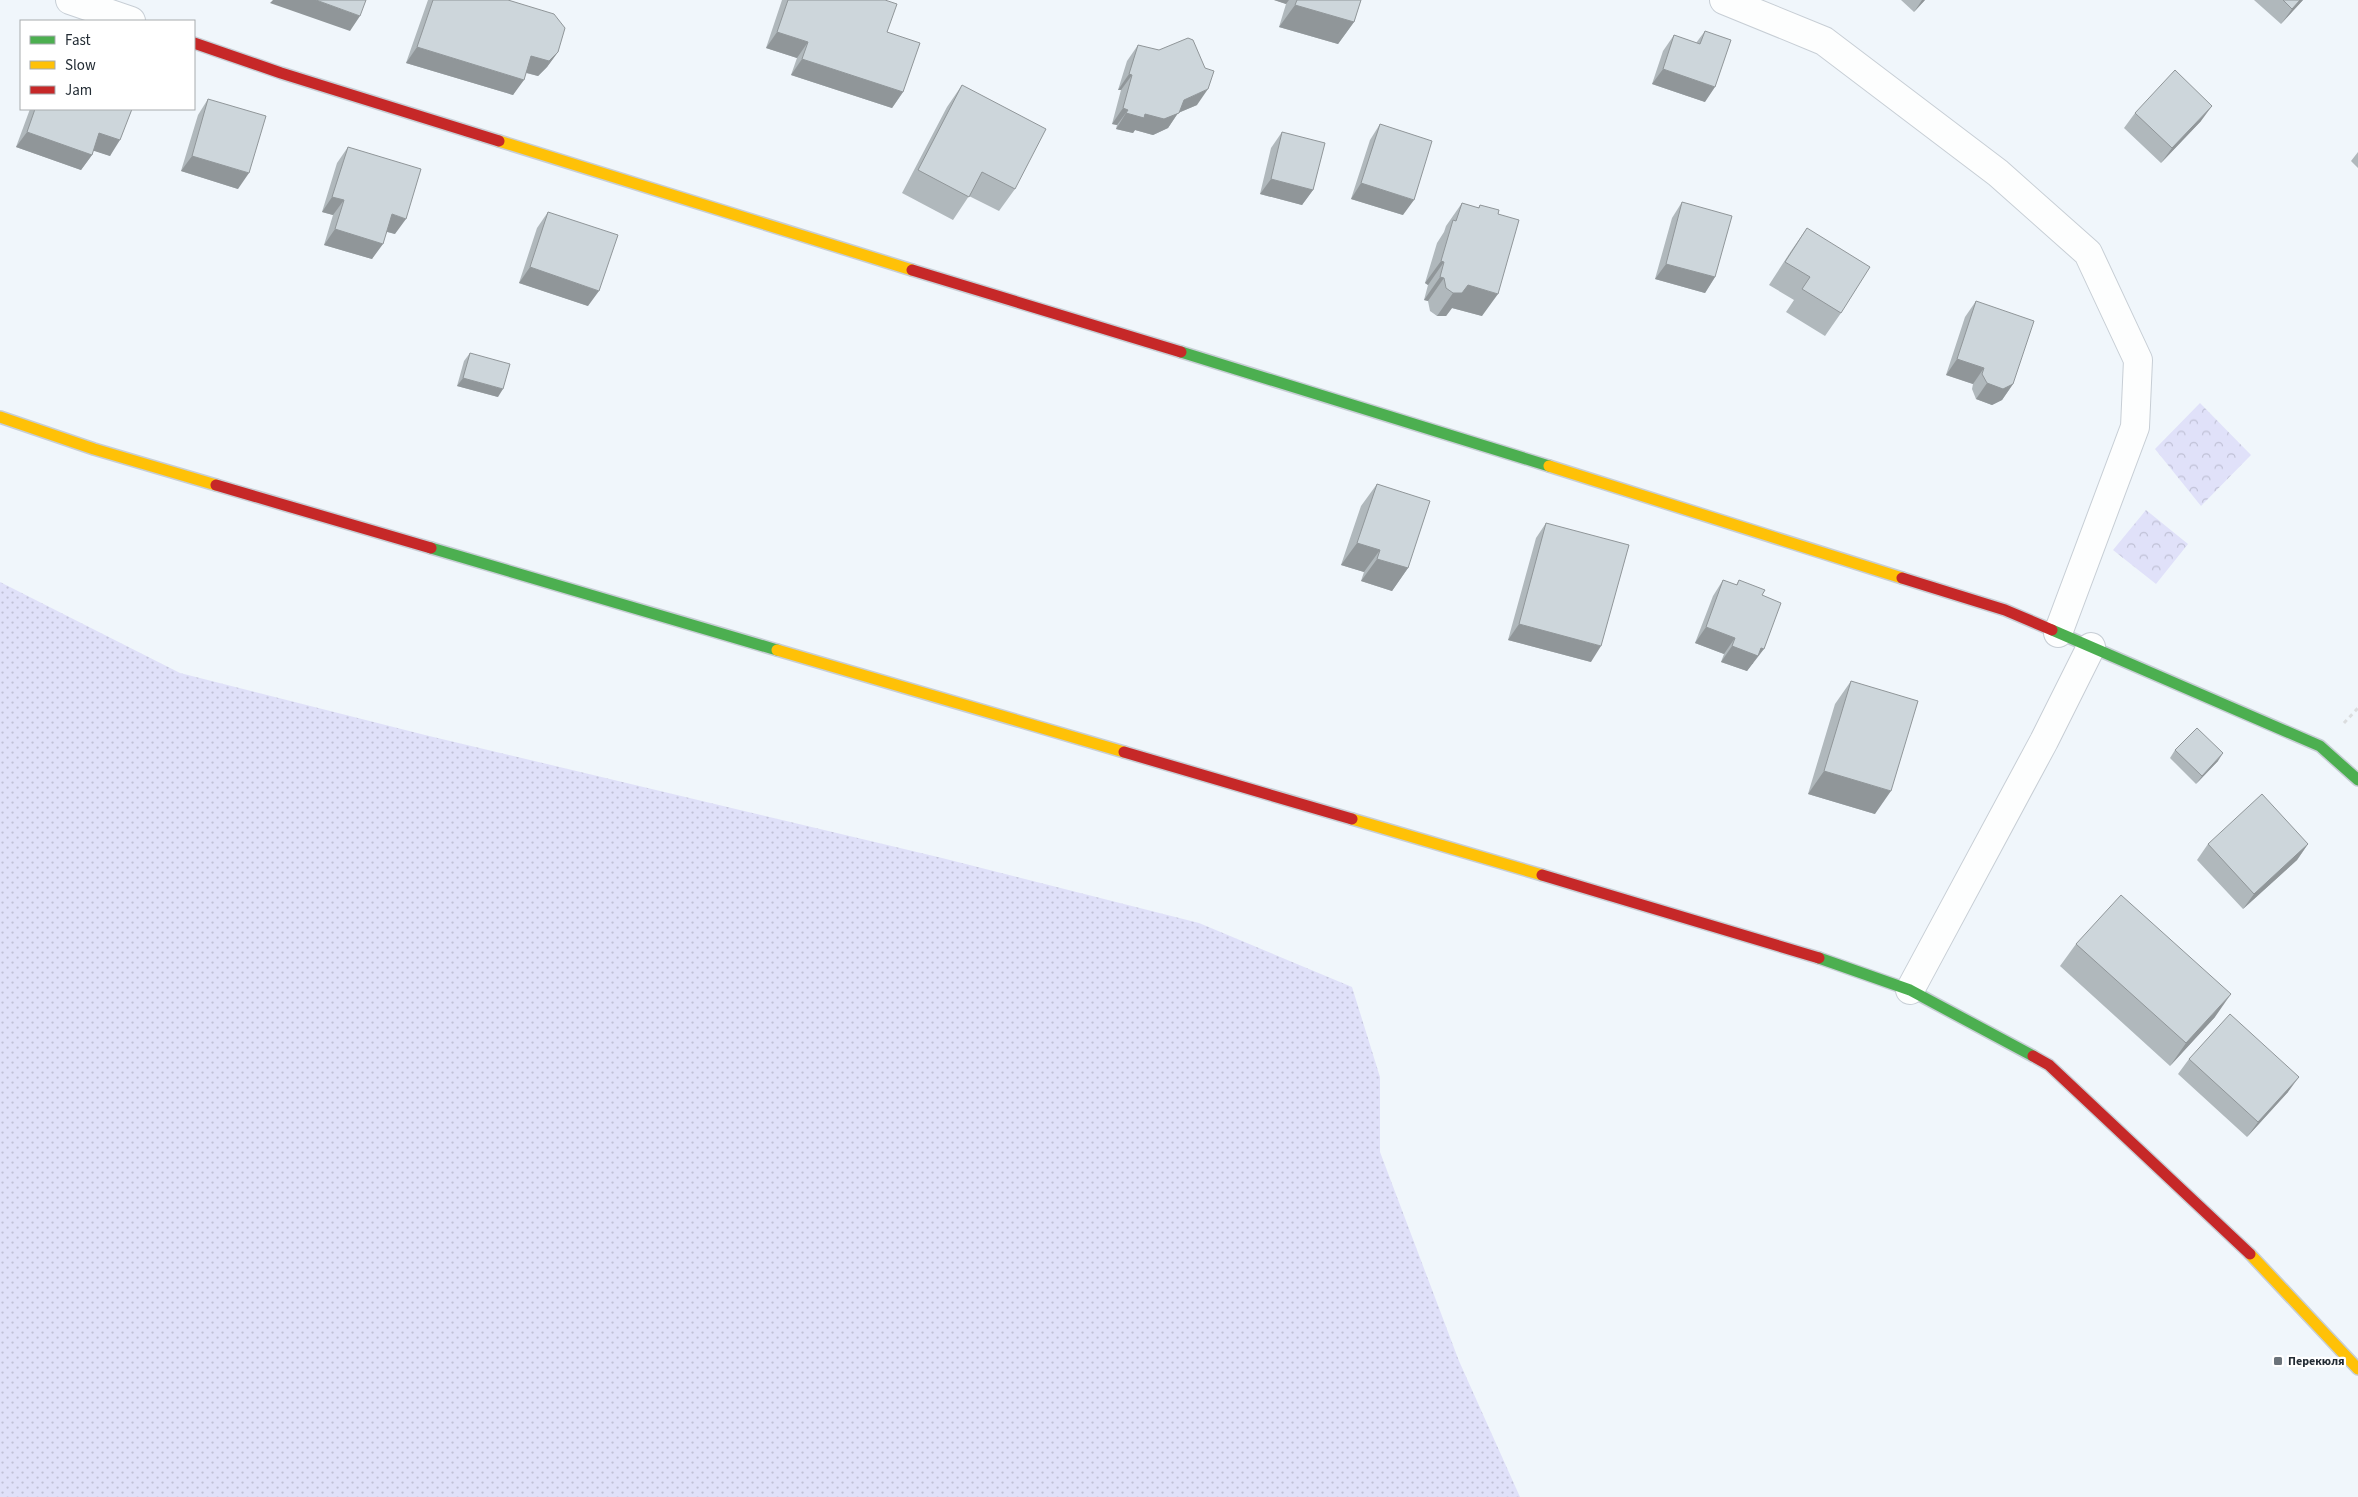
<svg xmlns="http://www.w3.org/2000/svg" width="2358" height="1497" font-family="'Source Sans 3',sans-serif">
<defs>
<pattern id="grass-dots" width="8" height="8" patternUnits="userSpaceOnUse" patternTransform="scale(1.25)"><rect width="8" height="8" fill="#e0e1f9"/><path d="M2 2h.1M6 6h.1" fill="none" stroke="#c0c1d6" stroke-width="1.8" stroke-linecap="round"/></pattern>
<pattern id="park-crowns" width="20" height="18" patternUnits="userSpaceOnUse" patternTransform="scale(1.25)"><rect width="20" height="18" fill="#e0e1f9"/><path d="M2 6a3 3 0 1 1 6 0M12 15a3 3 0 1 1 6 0" fill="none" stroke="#c0c1d6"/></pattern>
</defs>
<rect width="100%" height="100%" fill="#f0f6fb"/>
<!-- grass -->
<path fill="url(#grass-dots)" d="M0,582L180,673L425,735L942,858L1199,923L1352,987L1380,1077V1152L1459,1361L1520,1497H0Z"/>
<!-- park -->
<path fill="url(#park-crowns)" d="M2200,403L2251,455L2201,506L2155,449Z
M2146,510L2188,544L2156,584L2113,550Z"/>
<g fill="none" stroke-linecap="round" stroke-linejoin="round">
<!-- street casing -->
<g stroke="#c7ced5" stroke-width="30">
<path id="street" d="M70,0L131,21
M1724,0L1824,41L1998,173L2088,253L2138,360L2135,427L2058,633
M1910,990L2044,741L2091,647"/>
</g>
<!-- fast casing -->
<g stroke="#c7ced5" stroke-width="14">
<path id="fast" d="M1181,352L1549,466
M431,548L777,650
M2052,630L2320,746L2358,780
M1819,958L1910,990L2033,1056"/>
</g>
<!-- slow casing -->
<g stroke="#c7ced5" stroke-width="14">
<path id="slow" d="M499,141L912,270
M0,417L94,449L216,485
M1549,466L1902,578
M777,650L1124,752
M1352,819L1542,875
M2250,1254L2358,1369"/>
</g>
<!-- jam casing -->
<g stroke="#c7ced5" stroke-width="14">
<path id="jam" d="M194,43L281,73L499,141
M912,270L1181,352
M216,485L431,548
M1902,578L2005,610L2052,630
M1124,752L1352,819
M1542,875L1819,958
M2033,1056L2049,1065L2250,1254"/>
</g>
<!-- path -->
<path stroke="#dbdddf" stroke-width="3" stroke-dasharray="4 4" stroke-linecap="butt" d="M2344,723L2358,708"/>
<!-- street -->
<use href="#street" stroke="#fdfefe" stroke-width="28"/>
<!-- fast -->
<use href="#fast" stroke="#4caf50" stroke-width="11"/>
<!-- slow -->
<use href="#slow" stroke="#ffc107" stroke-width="11"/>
<!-- jam -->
<use href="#jam" stroke="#c62828" stroke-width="11"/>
</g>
<!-- wall -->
<path fill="#b0b8bc" d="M428,0H508L558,52L547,67L538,76L526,73L513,95L406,63Z
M782,0H885L887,32L903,92L892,108L791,75L797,58L766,48Z
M1274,0H1361L1354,22L1338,44L1279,27L1286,4Z
M1901,0H1925L1914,12Z
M2254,0H2303L2281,24Z
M1705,31V102L1652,84L1663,51L1674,35L1696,43Z
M1138,45L1197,105L1178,113L1168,128L1153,135L1135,130L1133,133L1116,129L1117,125L1112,124L1121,90H1118L1127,61Z
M962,85L1015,189L999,211L969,196L953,220L902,193L947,107Z
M208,99L238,189L181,171L198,115Z
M30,109H132L110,156L93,150L92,155L81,170L16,147Z
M2135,113L2201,121L2161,163L2124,128Z
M1380,124L1403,215L1351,199L1370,140Z
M1282,132L1313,190L1302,205L1260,194L1271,148Z
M348,147L395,234L387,232L372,259L324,245L333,215L322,212L337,163Z
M2358,152V168L2351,161Z
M1682,202L1715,277L1705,293L1655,279L1672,218Z
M1462,203L1478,208L1480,205L1498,214L1482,316L1452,308L1446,316H1437L1430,311L1428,301L1424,300L1428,285L1425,283L1437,243L1444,232L1446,226Z
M548,212L588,306L519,283L537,228Z
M1807,228L1841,313L1825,336L1786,312L1794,300L1769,285L1791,251Z
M1976,301L2013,384L2002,400L1992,405L1976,399L1972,389L1973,384L1946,375L1965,317Z
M470,353L498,397L457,386L464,361Z
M1377,484L1408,568L1392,591L1361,581L1364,572L1341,565L1361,506Z
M1546,523L1591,662L1508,640L1536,538Z
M1723,580L1736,585L1739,580L1762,595L1753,664H1752L1747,671L1721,662L1724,654L1695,643L1713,596Z
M1851,681L1875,814L1808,794L1835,704Z
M2175,750L2218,761L2196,784L2170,758Z
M2208,844H2308L2297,860L2243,909L2197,860Z
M2076,944L2215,1017L2170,1066L2060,966Z
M2189,1059L2288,1092L2247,1137L2178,1074Z"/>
<!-- shaded-wall -->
<path fill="#909699" d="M273,0H316L360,16L350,31L270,3Z
M1274,0H1289L1286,4Z
M1922,0H1925L1914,12Z
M2300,0H2303L2281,24L2292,9Z
M1295,5L1354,22L1338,44L1279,27Z
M777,32L808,42L797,58L766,48Z
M417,47L524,80L513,95L406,63Z
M558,52L547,67L538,76L520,71L531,56Z
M802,59L903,92L892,108L791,75Z
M1663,69L1715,87L1705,102L1652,84Z
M1129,74L1132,75L1121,90H1118Z
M1208,89L1197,105L1178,113L1168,128L1153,135L1135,130L1133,133L1116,129L1126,113L1145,114L1184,100Z
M2212,106L2201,121L2161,163L2172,148Z
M1123,108L1128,110L1117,125L1112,124Z
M27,132L92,155L81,170L16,147Z
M99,133L120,140L110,156L88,149Z
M192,156L249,173L238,189L181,171Z
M1271,179L1313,190L1302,205L1260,194Z
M1361,183L1414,200L1403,215L1351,199Z
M332,197L344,200L333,215L322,212Z
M392,214L406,219L395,234L381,230Z
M335,229L383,244L372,259L324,245Z
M1441,261L1444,262L1428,285L1425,283Z
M1666,264L1715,277L1705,293L1655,279Z
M530,267L599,291L588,306L519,283Z
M1440,277L1444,278L1428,301L1424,300Z
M1468,285L1498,294L1482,316L1452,308L1446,316H1437L1453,293Z
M1957,359L1984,368L1973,384L1946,375Z
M463,378L503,389L498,397L457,386Z
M1987,383L2013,384L2002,400L1992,405L1976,399Z
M1357,543L1380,550L1364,572L1341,565Z
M1377,559L1408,568L1392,591L1361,581Z
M1519,624L1601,646L1591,662L1508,640Z
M1706,627L1735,638L1724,654L1695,643Z
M1732,646L1761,648L1764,649L1747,671L1721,662Z
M2223,753L2218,761L2196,784L2202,776Z
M1824,771L1891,791L1875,814L1808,794Z
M2308,844L2297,860L2243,909L2254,894Z
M2231,994L2215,1017L2170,1066L2186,1043Z
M2299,1077L2288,1092L2247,1137L2258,1122Z"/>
<!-- building -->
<path fill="#cdd6db" stroke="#909699" d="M316,0H366L360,16Z
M433,0H508L554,14L565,28L558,52L549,61L531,56L524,80L417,47Z
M788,0H885L897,4L887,32L920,43L903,92L802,59L808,42L777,32Z
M1297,0H1361L1354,22L1295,5Z
M2283,0H2300L2292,9Z
M1705,31L1731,40L1715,87L1663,69L1674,35L1700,44Z
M1188,38L1193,40L1205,68L1214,71L1208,89L1184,100L1179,113L1164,119L1145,114L1144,118L1126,113L1128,110L1123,108L1132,75L1129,74L1138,45L1159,50Z
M2175,70L2212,106L2172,148L2135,113Z
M962,85L1046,129L1015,189L982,172L969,197L918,170Z
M208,99L266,116L249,173L192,156Z
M35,109H132L120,140L99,133L92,155L27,132Z
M1380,124L1432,141L1414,200L1361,183Z
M1282,132L1325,143L1313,190L1271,179Z
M348,147L421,169L406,219L392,214L383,244L335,229L344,200L332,197Z
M1682,202L1732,216L1715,277L1666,264Z
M1462,203L1479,208L1480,205L1499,210L1498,214L1519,220L1498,294L1468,285L1462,293H1453L1446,288L1444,278L1440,277L1444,262L1441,261L1453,220L1456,221Z
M548,212L618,235L599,291L530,267Z
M1807,228L1870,267L1841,313L1802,289L1810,277L1785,262Z
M1976,301L2034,321L2013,384L2003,389L1987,383L1982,374L1984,368L1957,359Z
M470,353L510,364L503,389L463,378Z
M1377,484L1430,501L1408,568L1377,559L1380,550L1357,543Z
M1546,523L1629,545L1601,646L1519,624Z
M1723,580L1737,585L1739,580L1765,590L1762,595L1781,603L1764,649L1761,648L1758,656L1732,646L1735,638L1706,627Z
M1851,681L1918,701L1891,791L1824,771Z
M2197,728L2223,753L2202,776L2175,750Z
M2262,794L2308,844L2254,894L2208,844Z
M2121,895L2231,994L2186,1043L2076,944Z
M2230,1014L2299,1077L2258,1122L2189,1059Z"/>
<!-- markers -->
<rect fill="#6b737a" stroke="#fff" stroke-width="2" x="2273" y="1356" width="10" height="10" rx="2.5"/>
<g text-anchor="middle" stroke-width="4.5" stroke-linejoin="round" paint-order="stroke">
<!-- poi labels -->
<g font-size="12" font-weight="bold" fill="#232c34" stroke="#fff" text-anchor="start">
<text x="2288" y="1365">Перекюля</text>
</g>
</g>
<!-- legend -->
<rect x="20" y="20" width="175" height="90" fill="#ffffff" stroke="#a7abae"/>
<rect x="30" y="36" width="25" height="8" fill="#4caf50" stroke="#a7abae"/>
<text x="65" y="45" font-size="15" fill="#232c34">Fast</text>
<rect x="30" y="61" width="25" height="8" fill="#ffc107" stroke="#a7abae"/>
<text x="65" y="70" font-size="15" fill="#232c34">Slow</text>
<rect x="30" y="86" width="25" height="8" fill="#c62828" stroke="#a7abae"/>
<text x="65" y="95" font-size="15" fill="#232c34">Jam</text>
</svg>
